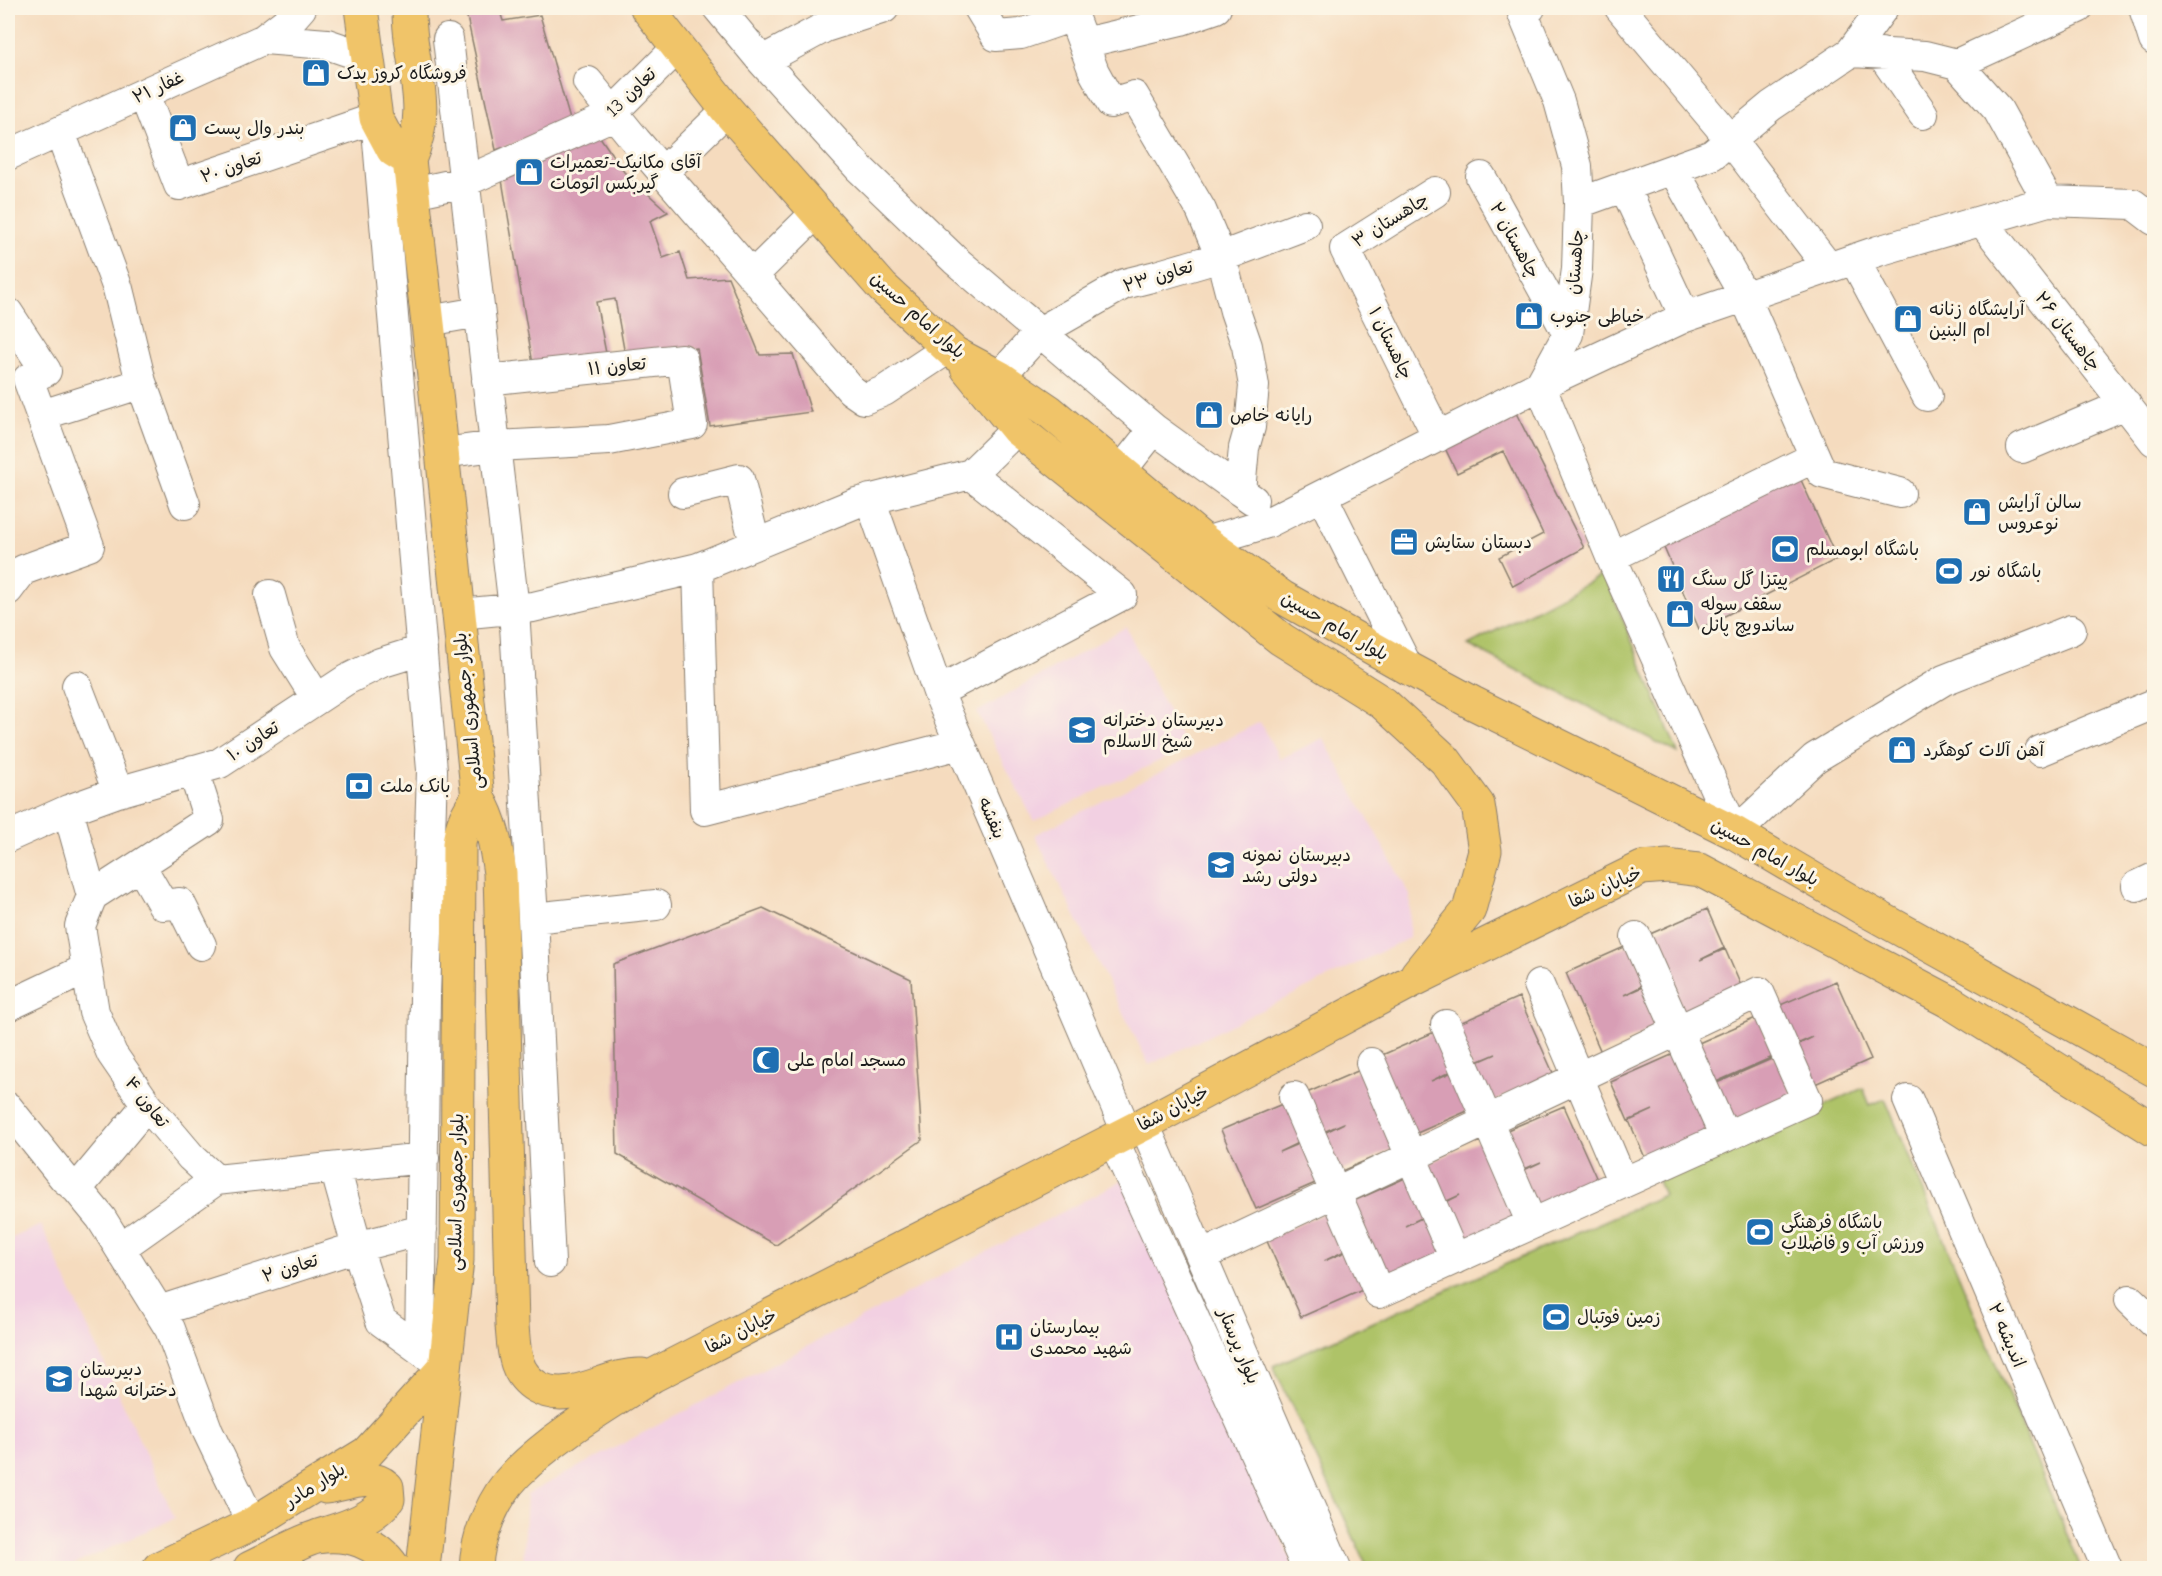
<svg xmlns="http://www.w3.org/2000/svg" width="2162" height="1576" font-family="'Comic Neue','Playpen Sans Arabic',sans-serif">
<rect width="100%" height="100%" fill="#fcf5e5"/>
<filter id="ink" filterUnits="userSpaceOnUse"><feTurbulence type="fractalNoise" baseFrequency=".0167" numOctaves="2"/><feDisplacementMap in="SourceGraphic" scale="12" xChannelSelector="R" yChannelSelector="G"/><feConvolveMatrix kernelMatrix="1 2 1 2 8 2 1 2 1" color-interpolation-filters="sRGB"/></filter>
<filter id="wash" filterUnits="userSpaceOnUse"><feTurbulence type="fractalNoise" baseFrequency=".008" numOctaves="4" result="noise"/><feDisplacementMap in="SourceGraphic" scale="24" xChannelSelector="R" yChannelSelector="G"/><feGaussianBlur stdDeviation="1.35" result="paint"/><feColorMatrix in="noise" values="0 0 0 0 0 0 0 0 0 0 0 0 0 0 0 0 0 1.4 0 .05"/><feComposite in="paint" operator="in"/></filter>
<g filter="url(#wash)">
<rect width="100%" height="100%" fill="#f5dbbe"/>
<!-- built -->
<path fill="#f2d0e2" d="M1126,627L1186,748L1034,821L977,712Z
M1260,722L1280,759L1323,738L1410,895L1409,938L1149,1065L1035,835Z
M1123,1180L1294,1568H523L527,1494Z
M41,1225L175,1518L67,1568H15L8,1553V1240Z"/>
<!-- green -->
<path fill="#aec367" stroke="#657042" stroke-width="1.5" d="M1604,574L1678,753L1468,645Z
M1863,1088L1870,1105L1885,1099L2081,1568H1368L1273,1366L1664,1195L1658,1181Z"/>
<g id="blocks">
<!-- building -->
<path fill="#d89eb5" d="M465,8H499L503,21L540,15L571,123L496,150Z
M600,137L624,172L668,212L650,221L663,258L680,252L689,280L728,277L760,355L793,354L811,412L710,426L697,348L625,355L615,299L596,302L606,353L533,364L501,174Z
M1516,413L1584,548L1513,586L1499,557L1543,534L1503,451L1457,473L1444,446Z
M1796,469L1837,559L1699,629L1659,536Z
M763,908L911,979L922,1140L776,1245L617,1154L613,964Z
M1707,909L1724,948L1700,960L1725,949L1742,988L1677,1016L1641,938Z
M1631,944L1648,983L1624,995L1649,984L1666,1023L1601,1052L1566,973Z
M1836,981L1871,1059L1806,1088L1789,1049L1813,1037L1788,1048L1771,1009Z
M1519,997L1554,1075L1488,1104L1471,1065L1496,1054L1470,1065L1453,1026Z
M1758,1017L1775,1056L1709,1085L1692,1046Z
M1439,1030L1456,1069L1431,1081L1457,1070L1474,1108L1408,1137L1373,1059Z
M1676,1053L1711,1131L1646,1160L1629,1121L1653,1110L1628,1121L1611,1082Z
M1776,1057L1793,1096L1727,1125L1710,1086Z
M1367,1067L1402,1145L1337,1173L1320,1135L1344,1123L1319,1134L1302,1095Z
M1287,1102L1304,1140L1279,1152L1305,1141L1322,1180L1256,1209L1221,1130Z
M1564,1106L1599,1184L1533,1213L1516,1174L1541,1162L1515,1173L1498,1134Z
M1484,1139L1519,1217L1454,1246L1436,1207L1460,1195L1436,1206L1418,1168Z
M1412,1175L1429,1214L1405,1226L1430,1214L1448,1253L1382,1282L1347,1204Z
M1332,1210L1349,1249L1324,1261L1350,1250L1367,1288L1301,1317L1266,1239Z"/>
</g>
</g>
<g filter="url(#ink)">
<use href="#blocks" fill-opacity="0" stroke="#887c6d" stroke-width="1.5"/>
<g fill="none" stroke-linecap="round" stroke-linejoin="round">
<!-- minor casing -->
<g stroke="#887c6d" stroke-width="32">
<path id="minor" d="M718,8L762,61L859,168L955,260L1154,429L1240,491
M979,8L996,36L1021,34L1073,16L1094,72L1111,103L1134,96L1201,210L1221,257L1235,311L1247,346L1254,386L1250,427L1244,448L1240,491L1253,500
M1620,8L1730,139L1829,268
M2144,8L2154,40
M264,39L327,44L368,58
M448,39L514,609L533,918L550,1262
M1084,43L1181,20L1216,8
M1851,52L1883,8
M1881,53L1923,114
M762,61L825,27L884,8
M1957,64L2078,8
M588,82L636,141L851,390L864,399L884,391L949,348
M144,94L179,185L376,118L432,770L425,997L420,1349
M60,132L118,289L141,382L185,504
M8,155L264,39L294,16L301,8
M1673,169L1745,297L1822,473L1900,493
M663,172L727,110
M1481,177L1568,334
M1624,186L1685,317
M1435,192L1345,249L1438,437
M413,193L464,182L607,118L677,48
M1579,203L1712,155L1771,106L1851,52L1925,56L1957,64L1998,110L2048,201
M1982,221L2154,441
M1854,259L1927,396
M752,276L817,212
M8,313L46,371L28,379L89,546L23,570L8,590
M428,321L479,312
M999,377L1040,332L1124,284L1156,276L1221,257L1305,225
M42,415L130,387L141,382
M2022,448L2126,404
M443,453L495,446L609,440L692,424L682,359L487,380
M1120,472L1154,429
M683,493L739,479L755,544
M1322,496L1408,668
M870,499L938,692L1127,1132
M1205,542L1267,523L1540,385L1568,334L1577,269L1579,203L1577,166L1559,101L1523,14L1530,8
M1611,557L1815,457
M698,568L705,810L960,744
M270,595L285,648L317,699
M459,614L533,607L698,568L856,503L971,474L1017,429
M2071,630L1944,680L1815,758L1735,833L1611,557L1540,385L1685,317L1878,251L2048,201L2133,204L2154,220
M77,686L118,792
M938,692L1122,595L971,474
M2040,751L2154,704
M68,810L92,896L80,926L94,1012L112,1054L147,1105L191,1157L216,1180
M8,837L68,810L118,792L220,763L346,680L380,663L422,650
M140,865L209,820L193,770
M2137,886L2154,878
M92,896L140,865L163,905L180,903L201,945
M533,918L656,905
M1636,937L1725,1137
M1539,985L1623,1183
M8,1006L86,969
M1446,1025L1532,1224
M1371,1063L1455,1259
M1908,1100L2107,1568
M8,1108L64,1178L77,1189L101,1218L170,1329L208,1432L252,1524
M1144,1124L1336,1568
M1113,1139L1307,1568
M335,1168L357,1247L381,1321L432,1358
M77,1189L147,1105
M120,1248L216,1180L424,1158
M1201,1256L1759,992L1807,1100L1379,1293L1294,1097
M2130,1300L2154,1323
M159,1311L357,1247L422,1230"/>
</g>
<!-- major casing -->
<g stroke="#887c6d" stroke-width="35">
<path id="major" d="M361,8L376,118L393,150L409,160L435,384L478,798C467,813 461,826 459,844L457,1260L423,1568
M647,8L727,110L883,288L954,353L999,377L1049,411L1205,542L1282,597L1408,668L1473,703L1735,833L1864,909L2154,1070
M409,160C434,104 408,64 409,8
M967,368L1017,429L1281,639L1383,703L1445,760L1478,805L1485,851L1469,910L1417,974
M478,798C492,821 496,846 500,873L512,1325C514,1349 513,1373 537,1387C571,1406 607,1373 642,1375
M316,1537C342,1528 370,1522 388,1499L387,1487C370,1472 348,1484 326,1487
M159,1568L252,1524L367,1453L445,1367
M250,1568C266,1561 302,1540 317,1537C348,1532 377,1542 394,1568
M476,1568C477,1536 494,1496 517,1473C556,1434 606,1406 652,1376L1144,1124L1410,982L1642,868L1668,866L1700,870L1950,1002L2154,1130"/>
</g>
<!-- minor -->
<use href="#minor" stroke="#fff" stroke-width="30"/>
<!-- major -->
<use href="#major" stroke="#f0c469" stroke-width="33"/>
</g>
</g>
<!-- icons -->
<defs>
<g id="shop-square" transform="scale(1.5)"><rect x="-9" y="-9" width="18" height="18" rx="4" fill="#1f6fb2" stroke="#fcf5e5"/><path d="M-5-2.5h2.3a2.7 3.5 0 0 1 5.4 0H5L5.5 6h-11ZM-1.5-2.5h3a1.5 2.3 0 0 0-3 0Z" fill="#fff"/></g>
<g id="office-square" transform="scale(1.5)"><rect x="-9" y="-9" width="18" height="18" rx="4" fill="#1f6fb2" stroke="#fcf5e5"/><path d="M-6-3h4V-5.5h4V-3h4V5H-6ZM-1-4.5V-3h2v-1.5ZM-6 0V1H6V0Z" fill="#fff"/></g>
<g id="stadium-square" transform="scale(1.5)"><rect x="-9" y="-9" width="18" height="18" rx="4" fill="#1f6fb2" stroke="#fcf5e5"/><path d="M0-5a6.5 5 0 1 0 0 10a6.5 5 0 1 0 0-10ZM-3.5-1.8h7v3.6h-7Z" fill="#fff"/></g>
<g id="restaurant-square" transform="scale(1.5)"><rect x="-9" y="-9" width="18" height="18" rx="4" fill="#1f6fb2" stroke="#fcf5e5"/><path d="M-5-6h1v4h1v-4h1v4h1v-4h1v5L-1.5 .5V6h-2V.5L-5-1ZM5-6V6H3V1.5H1.5Q1.5-4 5-6Z" fill="#fff"/></g>
<g id="school-square" transform="scale(1.5)"><rect x="-9" y="-9" width="18" height="18" rx="4" fill="#1f6fb2" stroke="#fcf5e5"/><path d="M0-5L7-2L0 1L-7-2ZM-4 1L0 2.5L4 1V4Q0 6-4 4Z" fill="#fff"/></g>
<g id="bank-square" transform="scale(1.5)"><rect x="-9" y="-9" width="18" height="18" rx="4" fill="#1f6fb2" stroke="#fcf5e5"/><path d="M-6-4H6V4H-6ZM0-2.3a2.3 2.3 0 1 0 0 4.6a2.3 2.3 0 1 0 0-4.6Z" fill="#fff"/></g>
<g id="mosque-square" transform="scale(1.5)"><rect x="-9" y="-9" width="18" height="18" rx="4" fill="#1f6fb2" stroke="#fcf5e5"/><path d="M3.5-4.9A6 6 0 1 0 3.5 4.9A5 5 0 1 1 3.5-4.9Z" fill="#fff"/></g>
<g id="hospital-square" transform="scale(1.5)"><rect x="-9" y="-9" width="18" height="18" rx="4" fill="#1f6fb2" stroke="#fcf5e5"/><path d="M-5-5h3v3.5h4V-5h3V5h-3V1.5h-4V5h-3Z" fill="#fff"/></g>
</defs>
<g fill-rule="evenodd">
<use href="#shop-square" x="316" y="73"/>
<use href="#shop-square" x="183" y="128"/>
<use href="#shop-square" x="529" y="172"/>
<use href="#shop-square" x="1529" y="316"/>
<use href="#shop-square" x="1908" y="319"/>
<use href="#shop-square" x="1209" y="415"/>
<use href="#shop-square" x="1977" y="512"/>
<use href="#office-square" x="1404" y="542"/>
<use href="#stadium-square" x="1785" y="549"/>
<use href="#stadium-square" x="1949" y="571"/>
<use href="#restaurant-square" x="1671" y="579"/>
<use href="#shop-square" x="1680" y="614"/>
<use href="#school-square" x="1082" y="730"/>
<use href="#shop-square" x="1902" y="750"/>
<use href="#bank-square" x="359" y="786"/>
<use href="#school-square" x="1221" y="865"/>
<use href="#mosque-square" x="766" y="1060"/>
<use href="#stadium-square" x="1760" y="1232"/>
<use href="#stadium-square" x="1556" y="1317"/>
<use href="#hospital-square" x="1009" y="1337"/>
<use href="#school-square" x="59" y="1379"/>
</g>
<g text-anchor="middle" stroke-width="6" stroke-linejoin="round" paint-order="stroke">
<!-- poi labels -->
<g font-size="18" fill="#1c1c1c" stroke="#fcf5e5" text-anchor="start">
<text x="337" y="79">فروشگاه کروز یدک</text>
<text x="204" y="134">بندر وال پست</text>
<text x="550" y="168">آقای مکانیک-تعمیرات<tspan x="550" dy="21">گیربکس اتومات</tspan></text>
<text x="1929" y="315">آرایشگاه زنانه<tspan x="1929" dy="21">ام البنین</tspan></text>
<text x="1550" y="322">خیاطی جنوب</text>
<text x="1230" y="421">رایانه خاص</text>
<text x="1998" y="508">سالن آرایش<tspan x="1998" dy="21">نوعروس</tspan></text>
<text x="1425" y="548">دبستان ستایش</text>
<text x="1806" y="555">باشگاه ابومسلم</text>
<text x="1970" y="577">باشگاه نور</text>
<text x="1692" y="585">پیتزا گل سنگ</text>
<text x="1701" y="610">سقف سوله<tspan x="1701" dy="21">ساندویچ پانل</tspan></text>
<text x="1103" y="726">دبیرستان دخترانه<tspan x="1103" dy="21">شیخ الاسلام</tspan></text>
<text x="1923" y="756">آهن آلات کوهگرد</text>
<text x="380" y="792">بانک ملت</text>
<text x="1242" y="861">دبیرستان نمونه<tspan x="1242" dy="21">دولتی رشد</tspan></text>
<text x="787" y="1066">مسجد امام علی</text>
<text x="1781" y="1228">باشگاه فرهنگی<tspan x="1781" dy="21">ورزش آب و فاضلاب</tspan></text>
<text x="1577" y="1323">زمین فوتبال</text>
<text x="1030" y="1333">بیمارستان<tspan x="1030" dy="21">شهید محمدی</tspan></text>
<text x="80" y="1375">دبیرستان<tspan x="80" dy="21">دخترانه شهدا</tspan></text>
</g>
<!-- street labels -->
<g font-size="18" fill="#1c1c1c" stroke="#fcf5e5">
<text transform="translate(158 87) rotate(-25)" y="6">غفار ۲۱</text>
<text transform="translate(631 92) rotate(-44)" y="6">تعاون 13</text>
<text transform="translate(231 167) rotate(-19)" y="6">تعاون ۲۰</text>
<text transform="translate(1390 220) rotate(-32)" y="6">چاهستان ۳</text>
<text transform="translate(1515 240) rotate(61)" y="6">چاهستان ۲</text>
<text transform="translate(1575 262) rotate(-86)" y="6">چاهستان</text>
<text transform="translate(1158 276) rotate(-17)" y="6">تعاون ۲۳</text>
<text transform="translate(918 315) rotate(42)" y="6">بلوار امام حسین</text>
<text transform="translate(2068 331) rotate(52)" y="6">چاهستان ۲۶</text>
<text transform="translate(1391 343) rotate(64)" y="6">چاهستان ۱</text>
<text transform="translate(617 366) rotate(-6)" y="6">تعاون ۱۱</text>
<text transform="translate(1335 626) rotate(30)" y="6">بلوار امام حسین</text>
<text transform="translate(468 711) rotate(-96)" y="6">بلوار جمهوری اسلامی</text>
<text transform="translate(253 741) rotate(-33)" y="6">تعاون ۱۰</text>
<text transform="translate(992 818) rotate(67)" y="6">بنفشه</text>
<text transform="translate(1765 852) rotate(29)" y="6">بلوار امام حسین</text>
<text transform="translate(1605 887) rotate(-24)" y="6">خیابان شفا</text>
<text transform="translate(147 1102) rotate(52)" y="6">تعاون ۴</text>
<text transform="translate(1173 1108) rotate(-28)" y="6">خیابان شفا</text>
<text transform="translate(456 1192) rotate(-89)" y="6">بلوار جمهوری اسلامی</text>
<text transform="translate(290 1268) rotate(-18)" y="6">تعاون ۲</text>
<text transform="translate(741 1331) rotate(-27)" y="6">خیابان شفا</text>
<text transform="translate(2007 1335) rotate(67)" y="6">اندیشه ۲</text>
<text transform="translate(1239 1346) rotate(67)" y="6">بلوار پرستار</text>
<text transform="translate(315 1485) rotate(-32)" y="6">بلوار مادر</text>
</g>
</g>
<!-- margin -->
<rect width="2162" height="1576" fill="none" stroke="#fcf5e5" stroke-width="30"/>
</svg>
